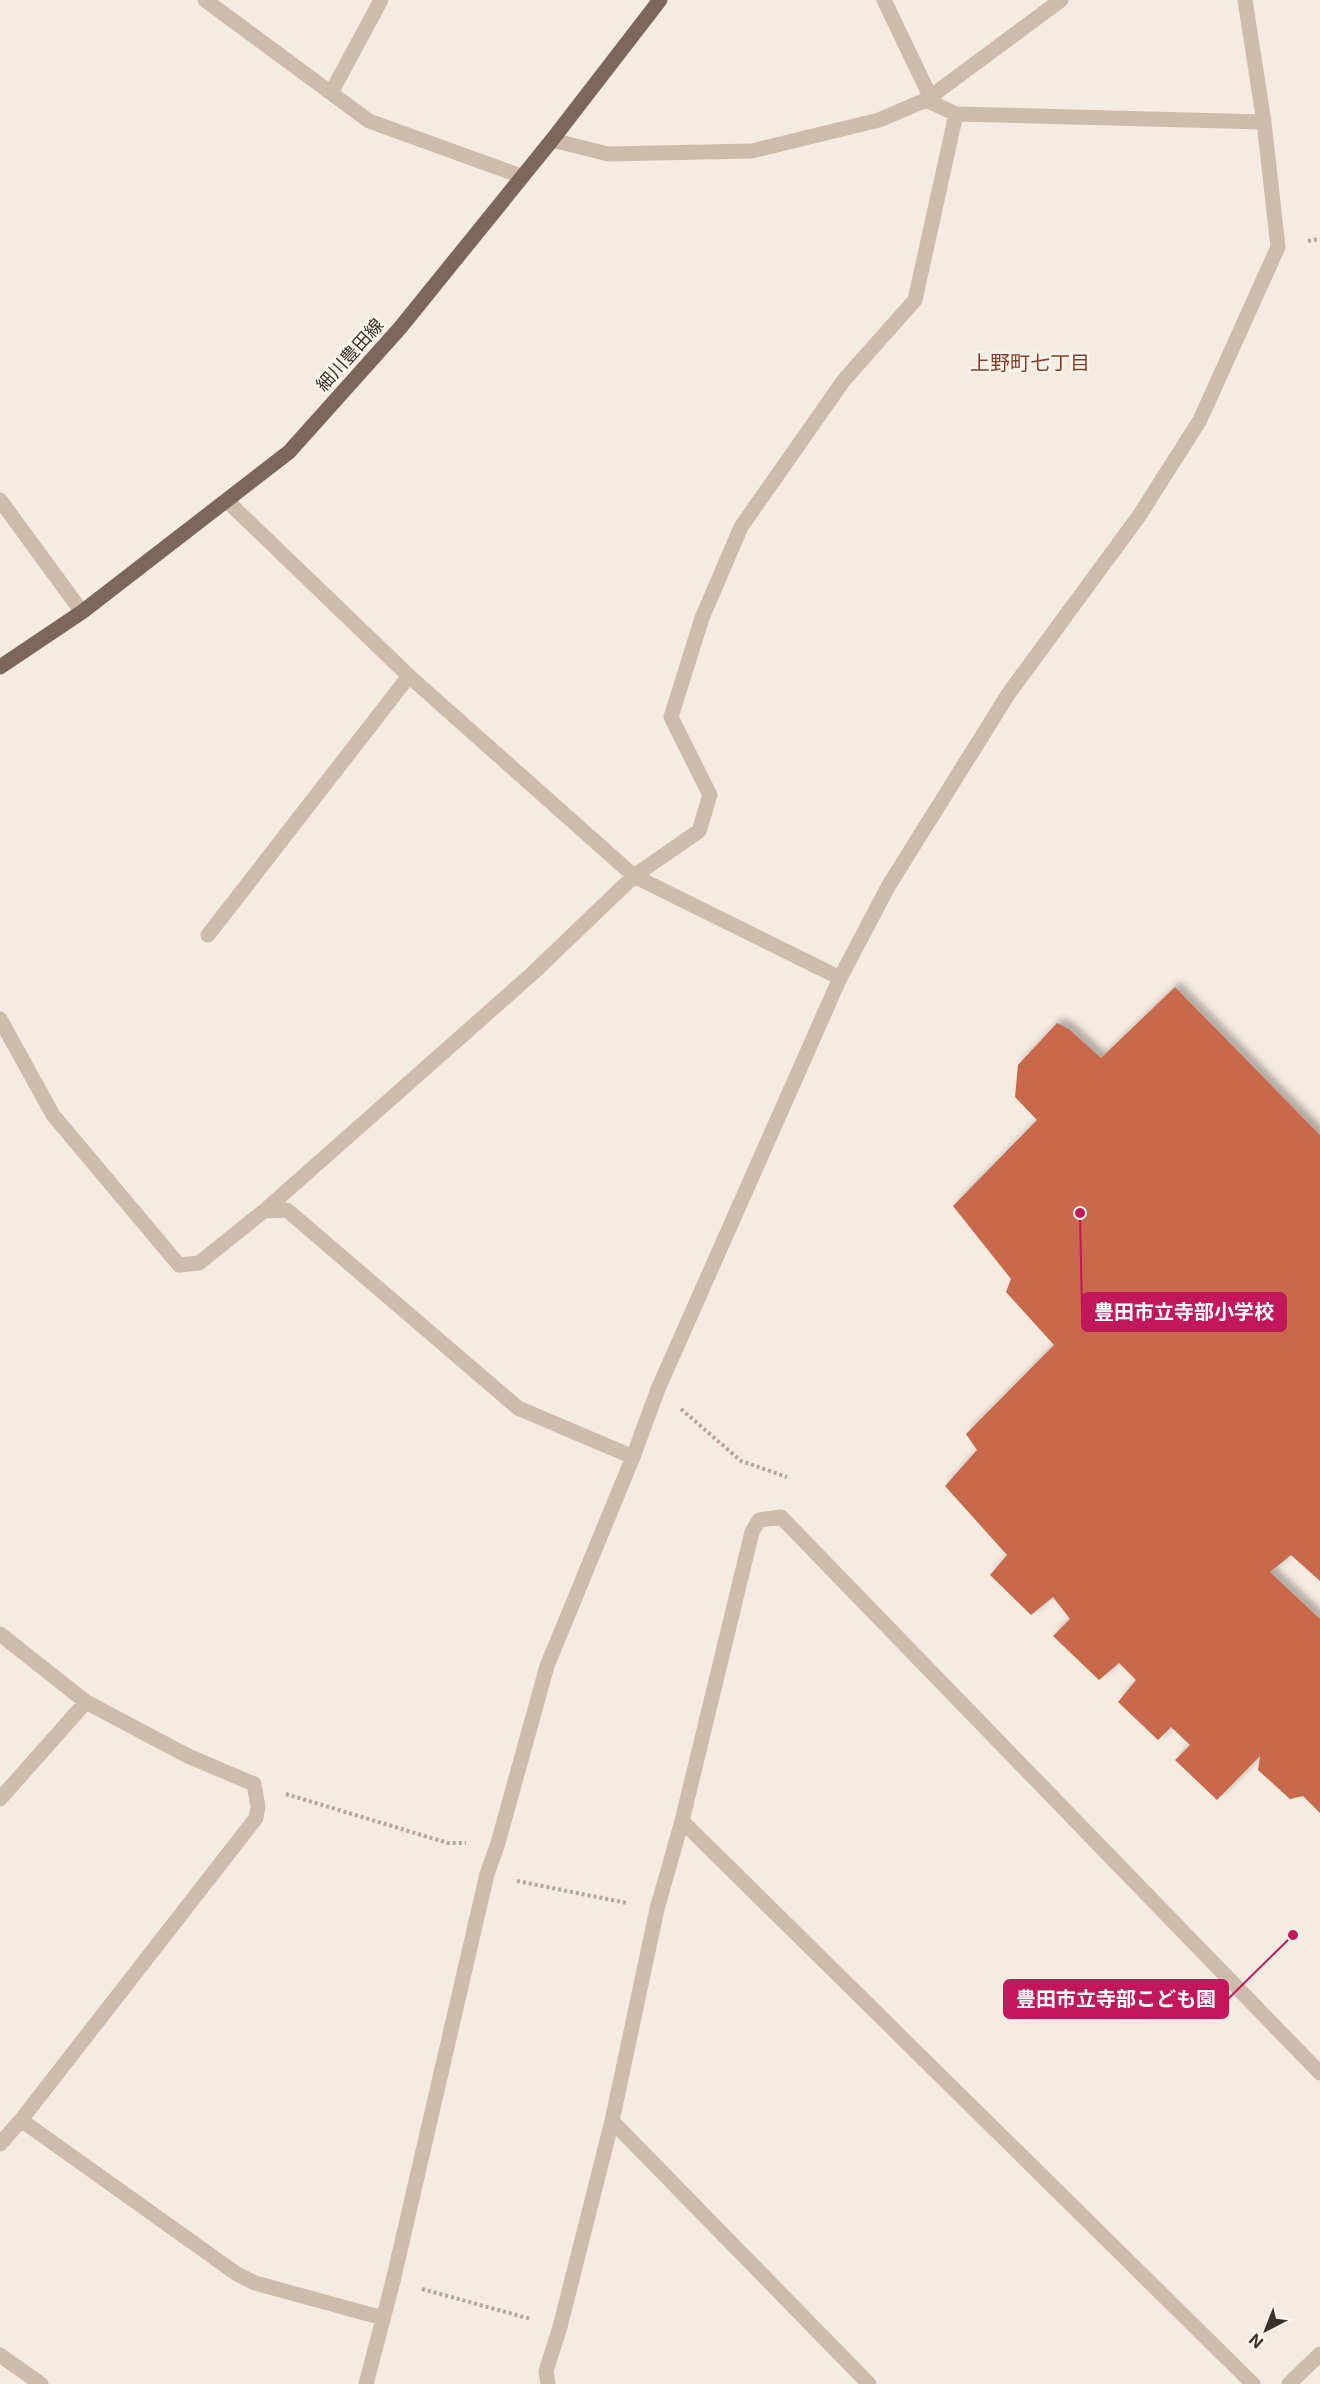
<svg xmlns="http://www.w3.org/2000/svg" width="1320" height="2384" font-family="Inter,'Noto Sans JP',sans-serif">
<defs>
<filter id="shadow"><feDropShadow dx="5.5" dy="-5.5" stdDeviation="3" flood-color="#0004"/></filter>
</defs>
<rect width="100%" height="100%" fill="#f4ebe1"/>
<!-- building -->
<path fill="#c8694b" filter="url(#shadow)" d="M1175,987L1320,1135V1581L1291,1555L1270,1572L1320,1619V1813L1303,1796L1290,1799L1258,1770L1260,1756L1217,1800L1175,1760L1190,1745L1171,1727L1158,1740L1118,1702L1136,1680L1119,1663L1099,1680L1053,1636L1070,1619L1053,1597L1031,1615L990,1575L1007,1555L945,1486L977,1450L966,1434L1054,1345L1006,1292L1011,1279L953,1206L1037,1120L1015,1097L1018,1065L1057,1023L1069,1029L1101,1058Z"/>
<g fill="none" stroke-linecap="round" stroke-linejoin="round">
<!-- path -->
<path stroke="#b9a596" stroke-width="4" stroke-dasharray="3 3" stroke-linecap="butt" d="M1308,241L1320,239
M681,1409L741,1461L787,1477
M286,1794L448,1843H466
M517,1881L627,1903
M422,2289L531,2319"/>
<!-- minor -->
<path stroke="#cdbbac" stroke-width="15" d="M205,0L369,121L521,176
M884,0L930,96
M331,93L381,0
M926,100L956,114L1264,122
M552,140L608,154L752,151L879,120L926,100L1061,0
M0,500L82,612
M227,501L409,676L634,876L840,978
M208,935L409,676
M0,1019L53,1115L179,1265L199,1263L264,1211L533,973L634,876L699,831L710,795L671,717L702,618L741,527L844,380L915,300L956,114
M264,1211L287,1210L518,1408L633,1457
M0,1634L86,1702L188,1756L254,1784L258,1807L256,1818L21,2120L0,2144
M0,1799L86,1702
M682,1821L1253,2384
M21,2120L237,2274L255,2283L383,2318
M612,2121L869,2384
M0,2355L41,2384
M366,2384L393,2281L487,1874L498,1843L547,1666L633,1457L658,1389L840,978L889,885L1009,693L1139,516L1200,420L1278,247L1264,122L1245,0
M548,2384L546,2371L560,2327L612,2121L657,1909L682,1821L752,1532L759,1520L781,1517L1320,2073
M1289,2384L1320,2354"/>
<!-- major -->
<path stroke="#7d675c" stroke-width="15" d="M0,667L82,612L289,452L400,328L552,140L660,0"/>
</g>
<g text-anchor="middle" stroke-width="5" stroke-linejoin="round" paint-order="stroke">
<!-- street labels -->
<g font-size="18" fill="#3b302b" stroke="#fbf5ee">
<text transform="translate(350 355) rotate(-48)" y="6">細川豊田線</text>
</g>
<!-- neighbourhood labels -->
<g font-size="20" fill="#8c3b22" stroke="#fbf5ee">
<text x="1030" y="370">上野町七丁目</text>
</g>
</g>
<!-- callouts -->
<path fill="none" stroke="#c2185b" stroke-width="2" d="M1080 1213L1082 1312M1293 1935L1228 1999"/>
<g fill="#c2185b" stroke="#fbf5ee" stroke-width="2">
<circle cx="1080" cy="1213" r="6"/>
<circle cx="1293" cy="1935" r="6"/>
</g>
<g fill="#c2185b" stroke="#c2185b" stroke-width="2">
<rect x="1082" y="1293" width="204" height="38" rx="6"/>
<rect x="1004" y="1980" width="224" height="38" rx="6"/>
</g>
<g font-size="20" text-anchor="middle" font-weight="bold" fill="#fff">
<text x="1184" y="1319">豊田市立寺部小学校</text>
<text x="1116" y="2006">豊田市立寺部こども園</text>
</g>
<!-- north arrow -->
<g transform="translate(1266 2330) rotate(222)" stroke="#fbf5ee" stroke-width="4.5" paint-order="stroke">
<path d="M0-4.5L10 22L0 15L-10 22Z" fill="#3b302b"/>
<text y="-9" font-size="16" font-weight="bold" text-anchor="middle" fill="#3b302b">N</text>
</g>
</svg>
